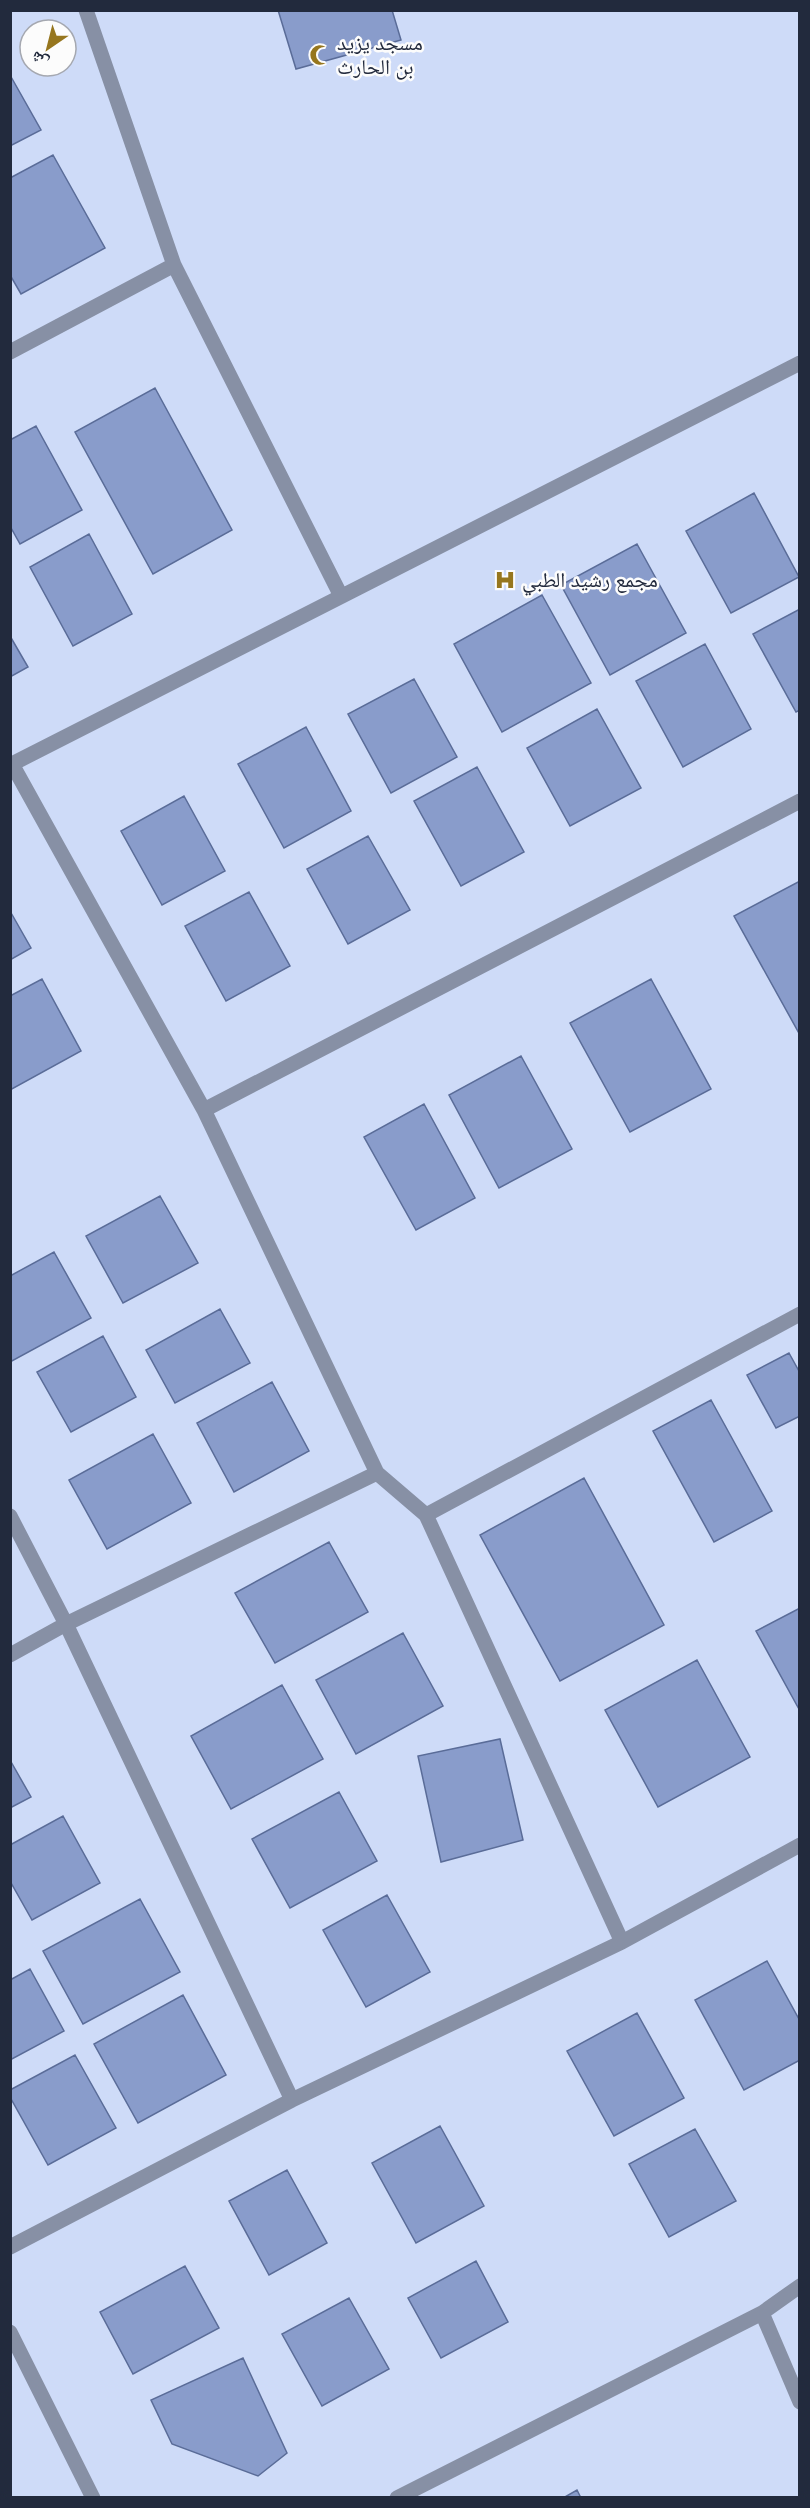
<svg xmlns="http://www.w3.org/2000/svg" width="810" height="2508" font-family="'Varela Round','Noto Naskh Arabic',sans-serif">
<rect width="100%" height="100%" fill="#cedbf8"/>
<!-- building -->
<path fill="#899ccb" stroke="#5a6c98" stroke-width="1.5" d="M278,10H392L401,40L296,69Z
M10,75L41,130L10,146Z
M53,155L105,248L21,294L10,275V178Z
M155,388L232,530L153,574L75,432Z
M36,426L82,510L20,544L10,526V440Z
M754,493L799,577L731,613L686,531Z
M89,534L132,614L73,646L30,567Z
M637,544L686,633L610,675L561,585Z
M542,595L591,683L502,732L454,644Z
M800,609V710L796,712L753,634Z
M10,636L28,667L10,677Z
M705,644L751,729L683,767L636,681Z
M414,679L457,757L391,793L348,714Z
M597,709L641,788L570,826L527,748Z
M306,727L351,811L284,848L238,764Z
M477,767L524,852L461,886L414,801Z
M184,796L225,871L162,905L121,831Z
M368,836L410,910L348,944L307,869Z
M800,881V1035L734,916Z
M249,892L290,966L226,1001L185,926Z
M10,911L31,948L10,960Z
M42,979L81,1051L10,1090V996Z
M651,979L711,1089L630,1132L570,1023Z
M521,1056L572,1149L499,1188L449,1095Z
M424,1104L475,1198L416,1230L364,1137Z
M160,1196L198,1263L123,1303L86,1236Z
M54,1252L91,1318L10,1362V1276Z
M220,1309L250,1363L175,1403L146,1350Z
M103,1336L136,1397L71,1432L37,1372Z
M789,1353L800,1373V1416L776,1428L747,1375Z
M272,1382L309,1451L234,1492L197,1423Z
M711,1400L772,1511L714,1542L653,1431Z
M153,1434L191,1503L107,1549L69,1480Z
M584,1478L664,1625L560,1681L480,1535Z
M329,1542L368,1612L275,1663L235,1593Z
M800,1608V1711L756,1631Z
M403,1633L443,1706L356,1754L316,1680Z
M697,1660L750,1757L658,1807L605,1710Z
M282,1685L323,1759L231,1809L191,1736Z
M500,1739L523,1840L441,1862L418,1756Z
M10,1760L31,1797L10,1808Z
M339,1792L377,1861L290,1908L252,1839Z
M63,1816L100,1883L32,1920L10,1881V1845Z
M387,1895L430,1972L366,2007L323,1930Z
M140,1899L180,1972L83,2024L43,1951Z
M767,1961L800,2021V2060L744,2090L695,2000Z
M30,1969L64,2031L10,2060V1980Z
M183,1995L226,2075L138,2123L94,2044Z
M637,2013L684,2098L614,2136L567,2051Z
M75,2055L116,2128L48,2165L10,2097V2090Z
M440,2126L484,2206L416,2243L372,2163Z
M695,2129L736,2201L669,2237L629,2164Z
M287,2170L327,2243L269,2275L229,2201Z
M476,2261L508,2322L441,2358L408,2298Z
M185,2266L219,2328L133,2374L100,2312Z
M349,2298L389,2369L322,2406L282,2334Z
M243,2358L287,2453L258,2476L172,2444L151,2400Z
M577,2490L581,2498H563Z"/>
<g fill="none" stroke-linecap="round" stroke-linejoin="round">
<!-- minor -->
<path stroke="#8790a5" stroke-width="15" d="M86,10L174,265L341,596
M10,352L174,265
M12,764L204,1110L377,1473L426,1515L622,1942
M10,765L800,363
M204,1110L800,801
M426,1515L800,1314
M10,1516L66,1624L292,2100
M10,1655L66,1624L377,1473
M10,2247L292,2100L622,1942L800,1845
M762,2313L800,2402
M10,2332L93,2498
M397,2498L762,2313L800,2286"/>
</g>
<!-- icons -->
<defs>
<g id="mosque-bare" transform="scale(1.62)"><path d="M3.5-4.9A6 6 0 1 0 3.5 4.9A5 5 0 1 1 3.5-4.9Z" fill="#96761e" stroke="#fcfcfc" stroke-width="2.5" paint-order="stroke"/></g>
<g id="hospital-bare" transform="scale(1.62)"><path d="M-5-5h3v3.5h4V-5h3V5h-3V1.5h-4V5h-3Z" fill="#96761e" stroke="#fcfcfc" stroke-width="2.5" paint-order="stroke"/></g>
</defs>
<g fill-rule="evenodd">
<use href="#mosque-bare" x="320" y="55"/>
<use href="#hospital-bare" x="505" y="580"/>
</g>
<g text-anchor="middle" stroke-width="5" stroke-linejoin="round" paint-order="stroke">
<!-- poi labels -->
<g font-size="21" fill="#222a3d" stroke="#fcfcfc" text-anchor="start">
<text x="337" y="50">مسجد يزيد<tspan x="337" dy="24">بن الحارث</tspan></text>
<text x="522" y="587">مجمع رشيد الطبي</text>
</g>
</g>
<!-- border -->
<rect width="810" height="2508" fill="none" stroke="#222a3d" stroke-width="24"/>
<!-- north arrow -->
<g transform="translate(48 48) rotate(215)"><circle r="28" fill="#fcfcfc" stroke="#a5a8b0" stroke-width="1.5"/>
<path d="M0-4.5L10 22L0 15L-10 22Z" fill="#96761e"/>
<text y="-9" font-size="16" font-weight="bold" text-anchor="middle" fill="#222a3d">ش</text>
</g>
</svg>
